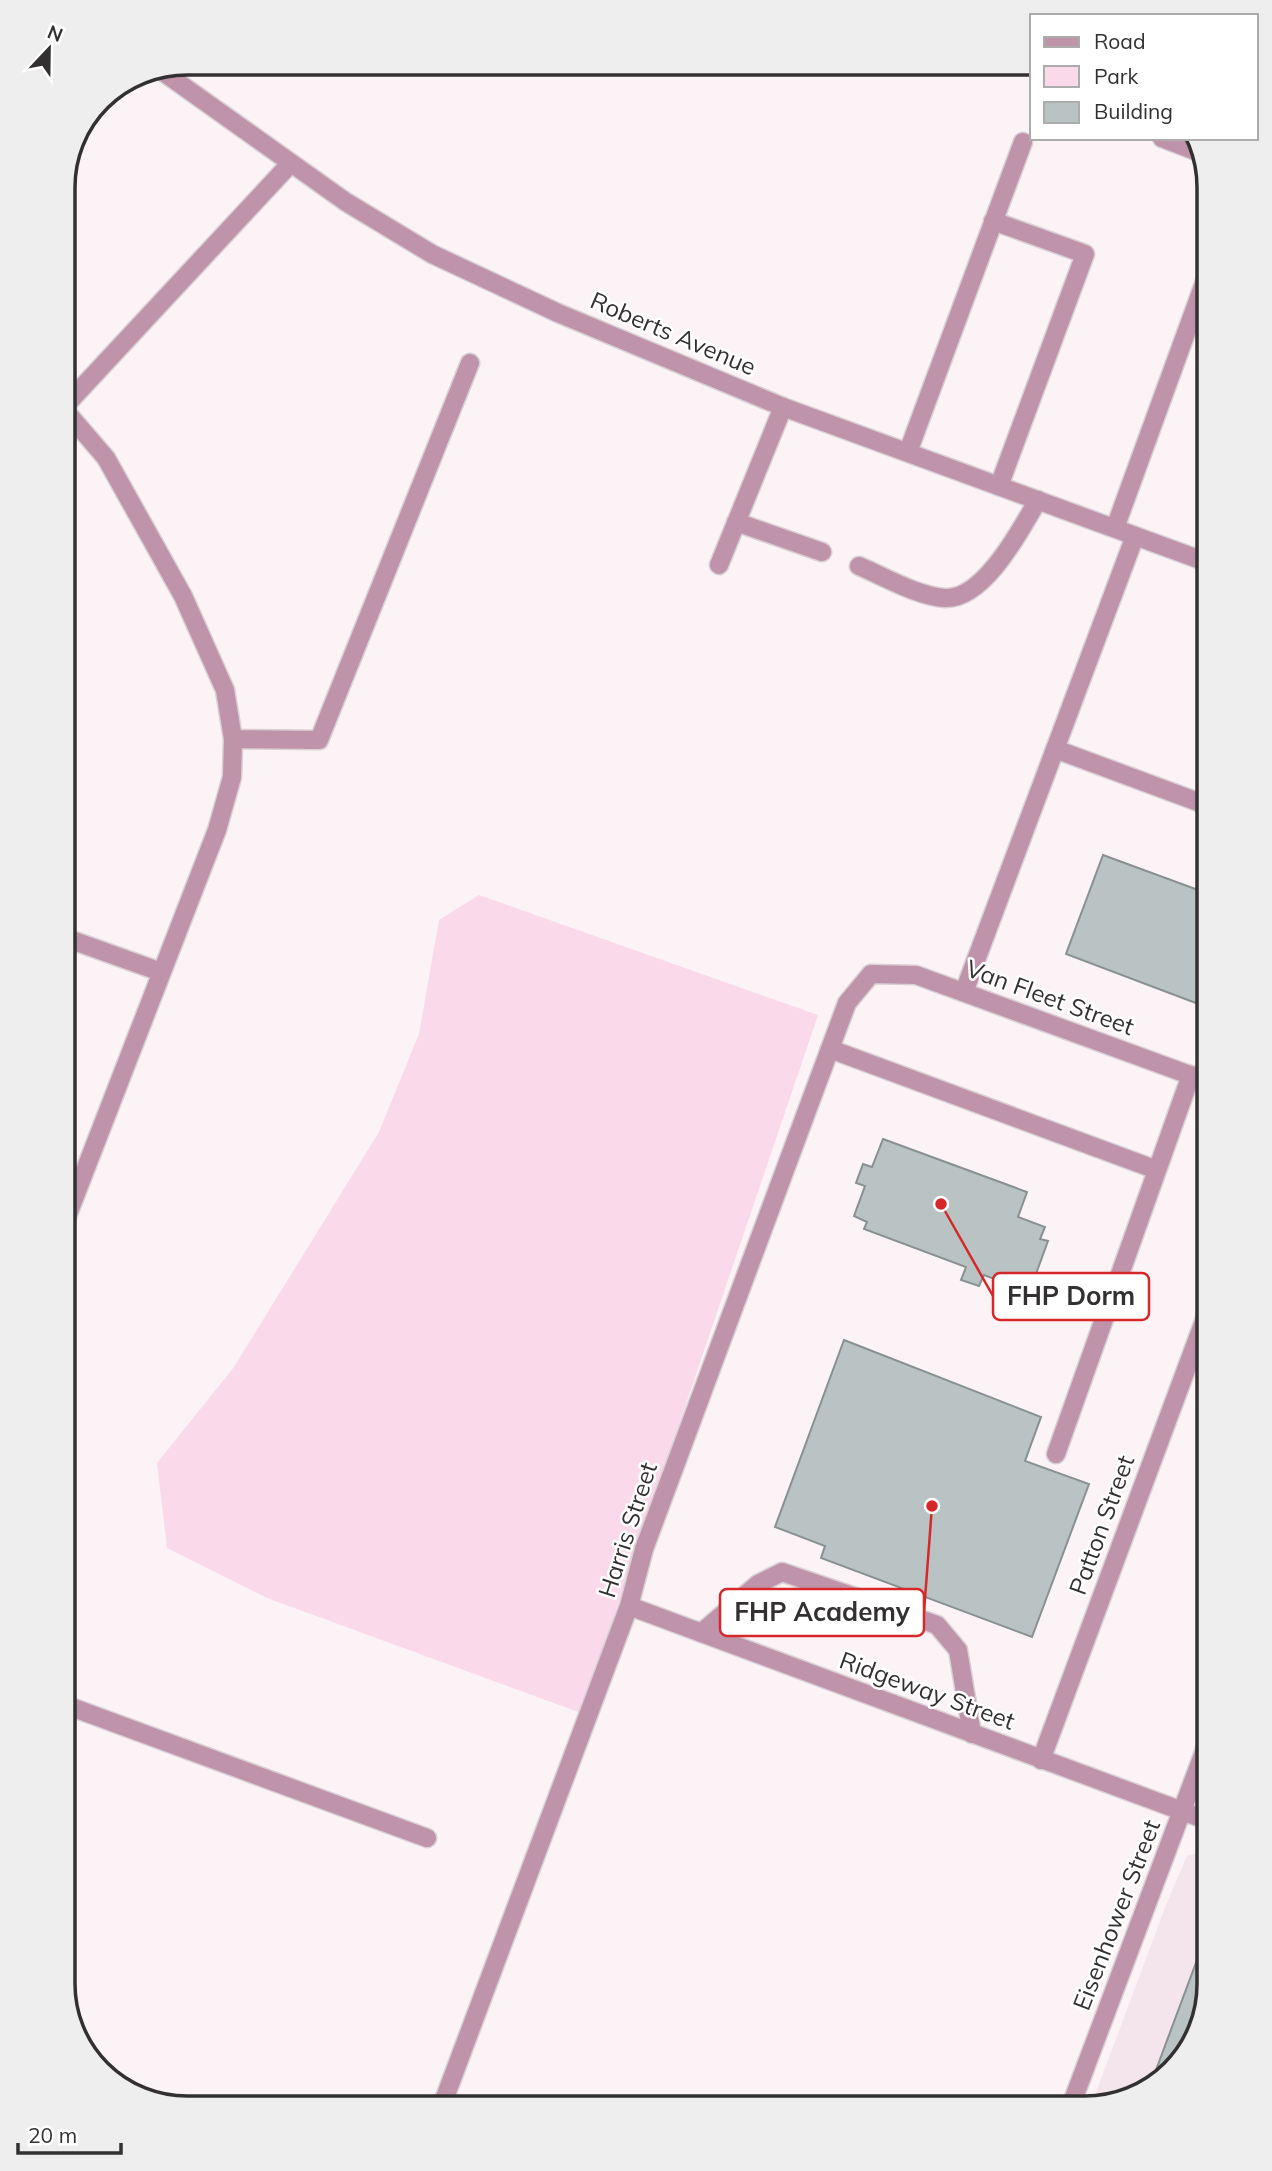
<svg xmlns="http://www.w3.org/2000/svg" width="1272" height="2171" font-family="Mulish,sans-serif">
<rect width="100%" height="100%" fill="#fcf3f7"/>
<!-- built -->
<path fill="#f4e4ec" d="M1209,1849V1984L1188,2052L1139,2095L1091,2106L1166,1905L1187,1856Z"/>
<!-- green -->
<path fill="#f9d9ea" d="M479,895L818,1015L581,1713L267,1598L167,1548L157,1463L234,1367L379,1132L419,1034L439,920Z"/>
<!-- building -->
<path fill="#b9c3c4" stroke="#879192" stroke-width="2" d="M1103,855L1209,894V1008L1066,954Z
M883,1139L1027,1192L1018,1217L1045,1227L1040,1239L1048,1241L1033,1282L1023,1279L1019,1288L984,1275L979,1286L961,1280L966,1267L864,1229L867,1222L854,1216L865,1186L856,1183L863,1164L872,1167Z
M844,1340L1041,1417L1025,1461L1089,1484L1032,1637L821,1558L825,1546L775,1527Z
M1206,1936L1209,1937V1984L1188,2052L1150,2086Z"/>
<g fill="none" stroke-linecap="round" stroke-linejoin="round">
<!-- service casing -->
<g stroke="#d8d0d4" stroke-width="21">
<path id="service" d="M1162,138L1201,153
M993,221L1085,254L999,486
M63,435L75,423
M908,452L1023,142
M736,522L822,552
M1115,528L1209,270
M719,565L783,407
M859,566C885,577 917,596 945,598C984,600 1021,529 1038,500
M1055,749L1209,806
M964,992L1135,536
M830,1049L1157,1170
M1056,1454L1191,1075
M701,1633L758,1584L782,1572L937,1625L958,1650L972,1734"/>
</g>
<!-- minor casing -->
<g stroke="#d8d0d4" stroke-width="21">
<path id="minor" d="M63,408L290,164
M233,739L319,740L470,363
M63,937L161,972
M63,1227L217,830L232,777L233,739L225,690L183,596L106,458L63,408
M629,1606L1209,1821
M63,1704L427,1838
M1041,1760L1209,1308
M441,2108L629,1606L644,1549L847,1003L871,974L916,975L1209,1082"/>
</g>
<!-- tertiary casing -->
<g stroke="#d8d0d4" stroke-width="21">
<path id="tertiary" d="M159,69L346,202L432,254L558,313L783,407L1209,563
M1070,2108L1209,1739"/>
</g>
<!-- service -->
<use href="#service" stroke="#bf94ab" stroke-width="18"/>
<!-- minor -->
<use href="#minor" stroke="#bf94ab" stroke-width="18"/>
<!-- tertiary -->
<use href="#tertiary" stroke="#bf94ab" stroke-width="18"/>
</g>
<g text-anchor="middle" stroke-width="5" stroke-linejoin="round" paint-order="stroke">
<!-- street labels -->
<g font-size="24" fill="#333032" stroke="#fff">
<text transform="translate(673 334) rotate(23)" y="8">Roberts Avenue</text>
<text transform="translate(1050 998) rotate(20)" y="8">Van Fleet Street</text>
<text transform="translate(1102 1525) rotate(-70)" y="8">Patton Street</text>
<text transform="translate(628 1530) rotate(-72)" y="8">Harris Street</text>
<text transform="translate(927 1691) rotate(20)" y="8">Ridgeway Street</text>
<text transform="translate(1117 1915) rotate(-69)" y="8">Eisenhower Street</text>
</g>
</g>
<!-- crop -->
<path d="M0 0H1272V2171H0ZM187 75H1085A112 112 0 0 1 1197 187V1984A112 112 0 0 1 1085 2096H187A112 112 0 0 1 75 1984V187A112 112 0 0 1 187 75Z" fill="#efeeef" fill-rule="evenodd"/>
<path fill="none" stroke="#333032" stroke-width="3.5" d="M187 75H1085A112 112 0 0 1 1197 187V1984A112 112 0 0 1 1085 2096H187A112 112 0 0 1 75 1984V187A112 112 0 0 1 187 75Z"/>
<!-- callouts -->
<path fill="none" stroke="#d62828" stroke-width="2.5" d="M941 1204L993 1296M932 1506L924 1612"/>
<g fill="#d62828" stroke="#fff" stroke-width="2.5">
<circle cx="941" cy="1204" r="7"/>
<circle cx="932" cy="1506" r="7"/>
</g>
<g fill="#fff" stroke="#d62828" stroke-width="2.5">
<rect x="993" y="1273" width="156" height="47" rx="7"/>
<rect x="720" y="1589" width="204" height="47" rx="7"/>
</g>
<g font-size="26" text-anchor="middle" font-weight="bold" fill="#333032">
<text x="1071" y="1305">FHP Dorm</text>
<text x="822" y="1621">FHP Academy</text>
</g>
<!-- legend -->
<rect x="1030" y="14" width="228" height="126" fill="#ffffff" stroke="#adacad" stroke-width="2"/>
<rect x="1044" y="37" width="35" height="10" fill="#bf94ab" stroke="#adacad" stroke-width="2"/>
<text x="1094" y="49" font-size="21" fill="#333032">Road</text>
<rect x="1044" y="66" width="35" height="21" fill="#f9d9ea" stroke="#adacad" stroke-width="2"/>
<text x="1094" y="84" font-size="21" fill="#333032">Park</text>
<rect x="1044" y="102" width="35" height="21" fill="#b9c3c4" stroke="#adacad" stroke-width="2"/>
<text x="1094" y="119" font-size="21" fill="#333032">Building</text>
<!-- north arrow -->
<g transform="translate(49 49) rotate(22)" stroke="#ffffff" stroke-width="5" paint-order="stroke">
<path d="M0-5L12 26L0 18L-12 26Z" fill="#333032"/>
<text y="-10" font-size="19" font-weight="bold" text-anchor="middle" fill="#333032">N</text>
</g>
<!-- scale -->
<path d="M18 2143v10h103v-10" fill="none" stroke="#333032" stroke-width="3.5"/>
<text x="28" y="2143" font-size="21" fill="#333032" stroke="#ffffff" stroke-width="5" paint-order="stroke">20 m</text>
</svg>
